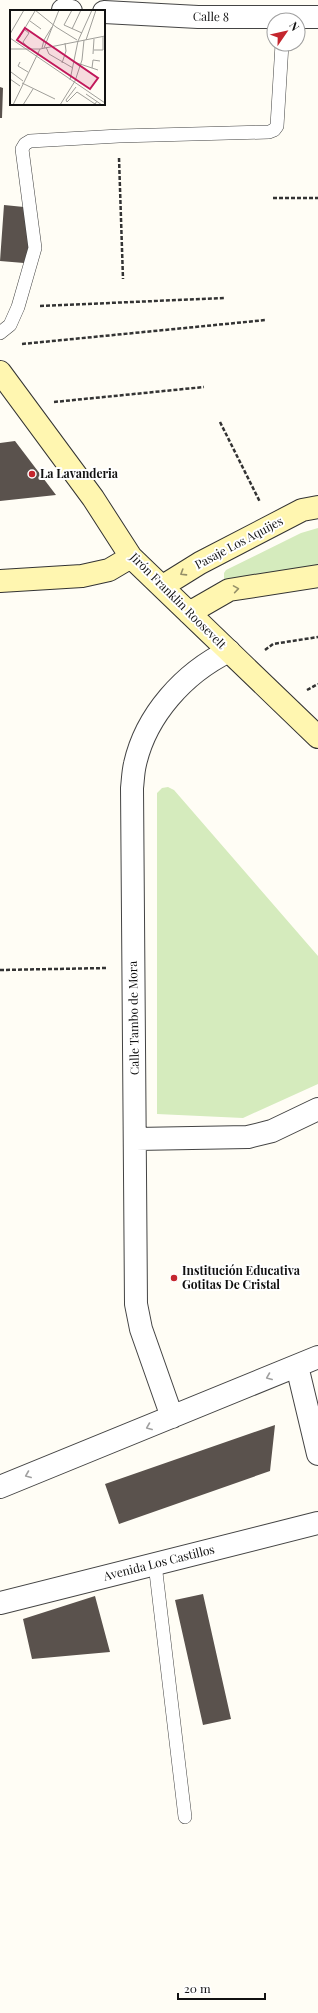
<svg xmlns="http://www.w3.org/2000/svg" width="318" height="2013" font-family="'Playfair Display',serif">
<rect width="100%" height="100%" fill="#fffdf5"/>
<!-- green -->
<path fill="#d5ebbd" d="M318,528V565L233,582L224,579V573L226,570L301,533Z
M168,787L174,790L318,956V1084L243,1118L157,1114V793L162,788Z"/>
<!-- building -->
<path fill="#5a524d" d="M0,87L3,88L2,118H0Z
M4,205L24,207L31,245L24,263L0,261Z
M15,441L56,495L0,501V443Z
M275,1425L270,1471L119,1524L105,1484Z
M203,1594L231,1719L203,1725L175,1600Z
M95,1596L110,1652L32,1659L23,1619Z"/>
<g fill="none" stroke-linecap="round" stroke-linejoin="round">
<!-- lane casing -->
<g stroke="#444" stroke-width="14">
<path id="lane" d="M0,333L10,325L18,307L35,248L22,149L25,144L30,141L119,136L269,132L274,130L277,126L282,44
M155,1564L185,1817"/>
</g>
<!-- street casing -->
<g stroke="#444" stroke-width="24">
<path id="street" d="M63,10L71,11
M104,12L198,17H318
M136,1139L248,1137L272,1131L318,1109
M297,1366L318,1454
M172,1417L141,1329L136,1304L132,788C133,780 133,772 135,764C146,715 184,673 229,651
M0,1487L318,1357
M0,1603L318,1523"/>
</g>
<!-- secondary casing -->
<g stroke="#333" stroke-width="24">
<path id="secondary" d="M0,372L93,498L131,557L318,737
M0,581L82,576L109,570L131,557
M163,586L200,563L302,510L318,507
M189,613L229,590L318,576"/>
</g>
<!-- path -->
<path stroke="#333" stroke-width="2.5" stroke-dasharray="4 2" stroke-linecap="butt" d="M119,158L123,279
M273,198H318
M40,306L224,298
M22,344L266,320
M54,402L204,387
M220,422L260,502
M265,650L273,644L318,637
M307,690L318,684
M0,970L107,968"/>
<!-- lane -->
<use href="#lane" stroke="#fff" stroke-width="13"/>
<!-- street -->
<use href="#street" stroke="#fff" stroke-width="22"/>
<!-- secondary -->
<use href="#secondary" stroke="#fff6b0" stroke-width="22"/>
</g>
<!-- one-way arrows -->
<defs><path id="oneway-chevron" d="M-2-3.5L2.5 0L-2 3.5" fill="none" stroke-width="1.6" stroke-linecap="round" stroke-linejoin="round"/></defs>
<g stroke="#948f68">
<use href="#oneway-chevron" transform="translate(183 573) rotate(148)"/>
<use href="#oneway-chevron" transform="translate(236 589) rotate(-9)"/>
</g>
<g stroke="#a0a0a0">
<use href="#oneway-chevron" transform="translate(269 1377) rotate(158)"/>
<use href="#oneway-chevron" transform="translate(149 1427) rotate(158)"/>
<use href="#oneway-chevron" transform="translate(28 1475) rotate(158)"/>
</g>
<!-- markers -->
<g fill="#c4262e" stroke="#fff" stroke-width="1.5">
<circle cx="32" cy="474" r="4"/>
<circle cx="174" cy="1278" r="4"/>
</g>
<g text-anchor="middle" stroke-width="4" stroke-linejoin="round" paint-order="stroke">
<!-- street labels -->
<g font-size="12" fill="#111" stroke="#fff">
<text transform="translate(211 17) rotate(1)" y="4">Calle 8</text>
<text transform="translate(239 543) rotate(-28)" y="4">Pasaje Los Aquijes</text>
<text transform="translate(178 601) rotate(45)" y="4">Jirón Franklin Roosevelt</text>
<text transform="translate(134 1018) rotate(-91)" y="4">Calle Tambo de Mora</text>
<text transform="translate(159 1563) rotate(-14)" y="4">Avenida Los Castillos</text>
</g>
<!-- poi labels -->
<g font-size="12" font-weight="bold" fill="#111" stroke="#fff" text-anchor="start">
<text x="40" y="478">La Lavanderia</text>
<text x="182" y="1275">Institución Educativa<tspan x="182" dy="14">Gotitas De Cristal</tspan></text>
</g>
</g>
<!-- overview -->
<g transform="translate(10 10)">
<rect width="95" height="95" fill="#fffdf5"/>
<path fill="none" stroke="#a09f9a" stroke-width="1" d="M25,0L46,17L67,30M62,0L54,15L72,23M20,11L31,19M62,19L71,0M15,20L19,23L13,32L19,39M0,24L14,0M0,28L95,93M9,28L25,1M76,30L86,0M36,37L39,44L63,58M32,38L34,30L42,17M34,38L49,0M0,39H30L95,26M84,40H93V27M83,44L84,29M10,52L8,56L18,62M64,52L88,60M52,53L56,41L55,33M82,58L83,50L90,51M1,62L13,71M0,69L10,76M60,70L68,31L82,0M12,73L45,89M66,77L56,90L57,92L67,82L85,94L87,91M76,84L92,95M3,95L30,39M13,95L23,79M50,95L65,71L72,50L74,30"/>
<path fill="#c2185b" fill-opacity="0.15" stroke="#c2185b" stroke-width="2" d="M15,18L88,68L80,79L7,30Z"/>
<rect width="95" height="95" fill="none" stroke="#111" stroke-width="2"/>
</g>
<!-- north arrow -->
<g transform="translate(286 32) rotate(56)"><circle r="19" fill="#ffffff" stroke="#a0a0a0"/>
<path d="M0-3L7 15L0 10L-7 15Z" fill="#c4262e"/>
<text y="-6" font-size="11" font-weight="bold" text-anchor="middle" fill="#111111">N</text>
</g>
<!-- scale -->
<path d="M178 1993v6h87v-6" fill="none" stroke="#111111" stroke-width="2"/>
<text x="184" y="1993" font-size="12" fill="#111111" stroke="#ffffff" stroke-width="3" paint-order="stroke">20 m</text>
</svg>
